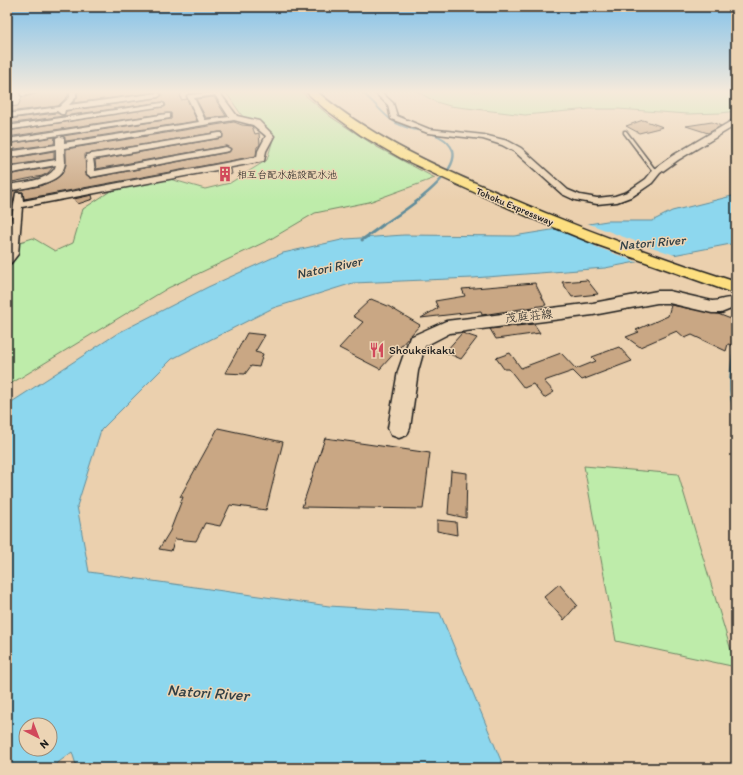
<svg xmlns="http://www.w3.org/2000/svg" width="743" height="775" font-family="Itim,'Klee One',sans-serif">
<rect width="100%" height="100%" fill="#ebd0ae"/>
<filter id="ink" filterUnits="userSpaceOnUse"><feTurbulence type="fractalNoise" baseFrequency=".025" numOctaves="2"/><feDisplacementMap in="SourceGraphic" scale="8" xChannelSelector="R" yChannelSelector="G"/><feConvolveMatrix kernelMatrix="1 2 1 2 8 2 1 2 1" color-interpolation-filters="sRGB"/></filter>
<g filter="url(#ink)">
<!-- green -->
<path fill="#beecaa" stroke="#6d8463" d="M225,91H300L331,117L377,147L435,178L369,202L315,213L269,240L168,288L7,386V265L14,260L20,242L33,238L55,251L73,243L83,209L112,190L170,179L205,189L230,183L267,160L274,136L258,121L243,117Z
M416,91H736V111L721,113L688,114L618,109H590L525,115L450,106L436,102Z
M584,466L678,474L736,667L616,641Z"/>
<!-- water -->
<path fill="#8dd7ee" stroke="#608c9a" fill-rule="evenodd" d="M736,195V243L605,268L473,278L353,283L273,308L172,359L101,430L77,506L89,572L329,606L440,613L504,768H77L72,752L51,768H7V405L118,333L208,287L283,253L346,239L404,235L514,236L607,221H652L672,211ZM26,725H50V749H26Z"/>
<!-- pier -->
<path fill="#ebd0ae" d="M587,223L621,236L680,257L642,264L594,246L598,244L555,228Z"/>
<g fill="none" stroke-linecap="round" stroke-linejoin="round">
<!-- stream-far3 -->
<path stroke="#608c9a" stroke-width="2" d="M360,91C375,101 385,120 403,126C420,133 445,131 453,151"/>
<!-- stream-far2 -->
<path stroke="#608c9a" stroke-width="2.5" d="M381,226C400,214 460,176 453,150"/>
<!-- stream-far1 -->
<path stroke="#608c9a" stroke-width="3" d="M362,240L383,225"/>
<!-- stream -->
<path stroke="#608c9a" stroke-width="4" d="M736,342C732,367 727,389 736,413"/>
</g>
<!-- building -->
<path fill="#c9a784" stroke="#1c1c1c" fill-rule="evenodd" d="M43,91H68V96L58,106L7,112V107L18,106L22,97Z
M85,91H180L181,100L187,99L197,121L66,141L63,136L171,119V113H167L7,137V131L166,106L165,103L162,102L7,124V119L57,113L64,116L66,111L158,98L162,95L158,92L73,103L77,98L78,92Z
M214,97L226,116L206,118L196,99Z
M643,120L663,127L639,133L626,126Z
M234,122L242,125L252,126L255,134L259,133L260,145L257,147L256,156L24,199L23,192H16L13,203L7,204V192L40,186L56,179L62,174L66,165V149ZM219,132H223L222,138L95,160L96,169L226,146L231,149L229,152L91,178L86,174V154Z
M712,122L721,126L708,133L686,126Z
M55,137L54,144L7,150V144Z
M54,151V159L7,166V159Z
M53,167L48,173L42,176L7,183V175Z
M231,169L232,174L226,176H219L217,171Z
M92,195L93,199L78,204L74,199Z
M587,280L598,294L572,297L562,282Z
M535,283L546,305L482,315L481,311L421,318L438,308L435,301L465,296L462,289Z
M371,299L388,306L420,325L380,369L339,348L363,322L353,316Z
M671,305L718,314L736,321V346L728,344L726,351L692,335L685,338L677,331L640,347L626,337L639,332L636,330L668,316Z
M534,324L540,333L496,339L490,329Z
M247,333L265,335L255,352L263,354L259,367L251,366L245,374L225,373Z
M462,333L477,338L461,359L445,352Z
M619,347L632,361L582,380L573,371L544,381L554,392L544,398L533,384L524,388L509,369H504L496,358L510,353L521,368L561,353L576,369L596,361L592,357Z
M218,428L283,442L266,510L230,505L220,526L205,523L196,541L175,539L171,551L159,549L170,531L183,497H180Z
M325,438L430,453L423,509L302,507Z
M451,471L467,473L466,518L448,514Z
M437,520L456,522L457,535L437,531Z
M559,584L577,605L564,620L544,597Z"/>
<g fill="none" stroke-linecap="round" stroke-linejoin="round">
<!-- lane casing -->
<g stroke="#1c1c1c" stroke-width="3">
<path id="lane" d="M624,131H626L657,172V174H655L624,133Z"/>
</g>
<!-- street casing -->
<g stroke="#1c1c1c" stroke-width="3">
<path id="street" d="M20,91H42L23,96L21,95Z
M70,91H76V97L69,105L158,93L161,95L158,97L65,110L64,114H61L57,111L7,118V114L59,107L70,97Z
M373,91H380L393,103L397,116L429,129L484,135L508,141L521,148L568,190L580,195L597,198L615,196L627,192L646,179L654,169L672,156L733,120H736V125L678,160L660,173L652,183L633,196L617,202L597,204L575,200L562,194L515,152L502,145L483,139L428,133L391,119L388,105Z
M219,92L237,116L259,121L274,136L266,151L264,161L22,207L18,254L11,263L7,264V249L16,193H22L23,201L257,157L258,151L266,136L253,125L234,120L64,148C64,154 66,162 64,167C60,185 22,188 7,191V185C19,183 53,181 56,165L7,174V168L56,160V149L7,158V152L56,145V138L60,136L64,138V143L199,122L187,96L188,95ZM215,95L229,117L205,120L194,98Z
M162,103L164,104V106L7,130V126Z
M167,114H170V118L7,143V139Z
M219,133H222V137L93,159L95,171L226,147L230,149L229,151L91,177L87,174L86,155Z"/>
</g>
<!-- secondary casing -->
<g stroke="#1c1c1c" stroke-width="3">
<path id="secondary" d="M657,291H669L712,301C721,301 727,296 736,299V307L721,313H712L669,303H657L593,315L450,333L425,346L418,371L410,428L407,435L399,438L391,435L388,428L398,371L410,337L446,321L593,303Z"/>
</g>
<!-- highway casing -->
<g stroke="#1c1c1c" stroke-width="3">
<path id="highway" d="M305,91H316C367,134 426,162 487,188C568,224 651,255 736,282V294L595,244L529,217L443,178L401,158L361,135L324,108Z"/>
</g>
<!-- path -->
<path stroke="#1c1c1c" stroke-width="1" stroke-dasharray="0.5 1.5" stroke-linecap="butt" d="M168,91L181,94"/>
<!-- lane -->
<use href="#lane" fill="#ecd4b4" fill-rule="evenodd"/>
<!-- street -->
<use href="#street" fill="#ecd4b4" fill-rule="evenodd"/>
<!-- secondary -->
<use href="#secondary" fill="#ecd4b4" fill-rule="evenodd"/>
<!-- highway -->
<use href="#highway" fill="#fddf80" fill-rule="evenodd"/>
</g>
</g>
<!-- sky -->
<linearGradient id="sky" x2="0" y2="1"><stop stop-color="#83c2ea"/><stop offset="0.46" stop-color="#f6eadb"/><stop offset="1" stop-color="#f6eadb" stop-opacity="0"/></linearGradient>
<rect width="743" height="200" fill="url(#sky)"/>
<!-- icons -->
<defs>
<g id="building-bare" transform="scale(1.2)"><path d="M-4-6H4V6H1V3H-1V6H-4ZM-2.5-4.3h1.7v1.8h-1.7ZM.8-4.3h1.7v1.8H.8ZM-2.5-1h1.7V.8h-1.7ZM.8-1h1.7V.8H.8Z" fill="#d1495b" stroke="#ecd4b4" stroke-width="2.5" paint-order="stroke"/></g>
<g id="restaurant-bare" transform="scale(1.2)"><path d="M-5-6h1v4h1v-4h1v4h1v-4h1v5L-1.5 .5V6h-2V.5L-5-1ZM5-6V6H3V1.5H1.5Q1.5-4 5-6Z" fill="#d1495b" stroke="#ecd4b4" stroke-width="2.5" paint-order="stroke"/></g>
</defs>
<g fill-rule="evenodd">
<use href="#building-bare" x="225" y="174"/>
<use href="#restaurant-bare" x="377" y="350"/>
</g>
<g text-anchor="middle" stroke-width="3" stroke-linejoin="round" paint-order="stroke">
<!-- far-poi labels -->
<g font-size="10" fill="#1c1c1c" stroke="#ecd4b4" text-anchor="start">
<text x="237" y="178">相互台配水施設配水池</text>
</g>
<!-- far-street labels -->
<g font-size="10" fill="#1c1c1c" stroke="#ecd4b4">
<text transform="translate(515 206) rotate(23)" y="4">Tohoku Expressway</text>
</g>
<!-- street labels -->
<g font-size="12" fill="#1c1c1c" stroke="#ecd4b4">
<text transform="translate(529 316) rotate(-6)" y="4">茂庭荘線</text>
</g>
<!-- poi labels -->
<g font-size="12" fill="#1c1c1c" stroke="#ecd4b4" text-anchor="start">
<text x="389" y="354">Shoukeikaku</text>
</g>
<!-- water labels -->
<g font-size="13" font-style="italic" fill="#334146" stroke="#ecd4b4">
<text transform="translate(652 242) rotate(-5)" y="5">Natori River</text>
<text transform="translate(329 267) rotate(-12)" y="5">Natori River</text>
</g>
<!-- near-water labels -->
<g font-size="16" font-style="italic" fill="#334146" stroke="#ecd4b4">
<text transform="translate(208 692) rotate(4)" y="6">Natori River</text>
</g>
</g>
<!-- margin -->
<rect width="743" height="775" fill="none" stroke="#ecd4b4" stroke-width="24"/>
<rect x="12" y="12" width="719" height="751" fill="none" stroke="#1c1c1c" stroke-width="1.5" filter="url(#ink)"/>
<!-- north arrow -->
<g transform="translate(38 737) rotate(138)"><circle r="19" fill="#ecd4b4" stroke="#998a77"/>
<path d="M0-3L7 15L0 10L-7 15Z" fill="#d1495b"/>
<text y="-6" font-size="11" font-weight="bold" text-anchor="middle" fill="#1c1c1c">N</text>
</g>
</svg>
